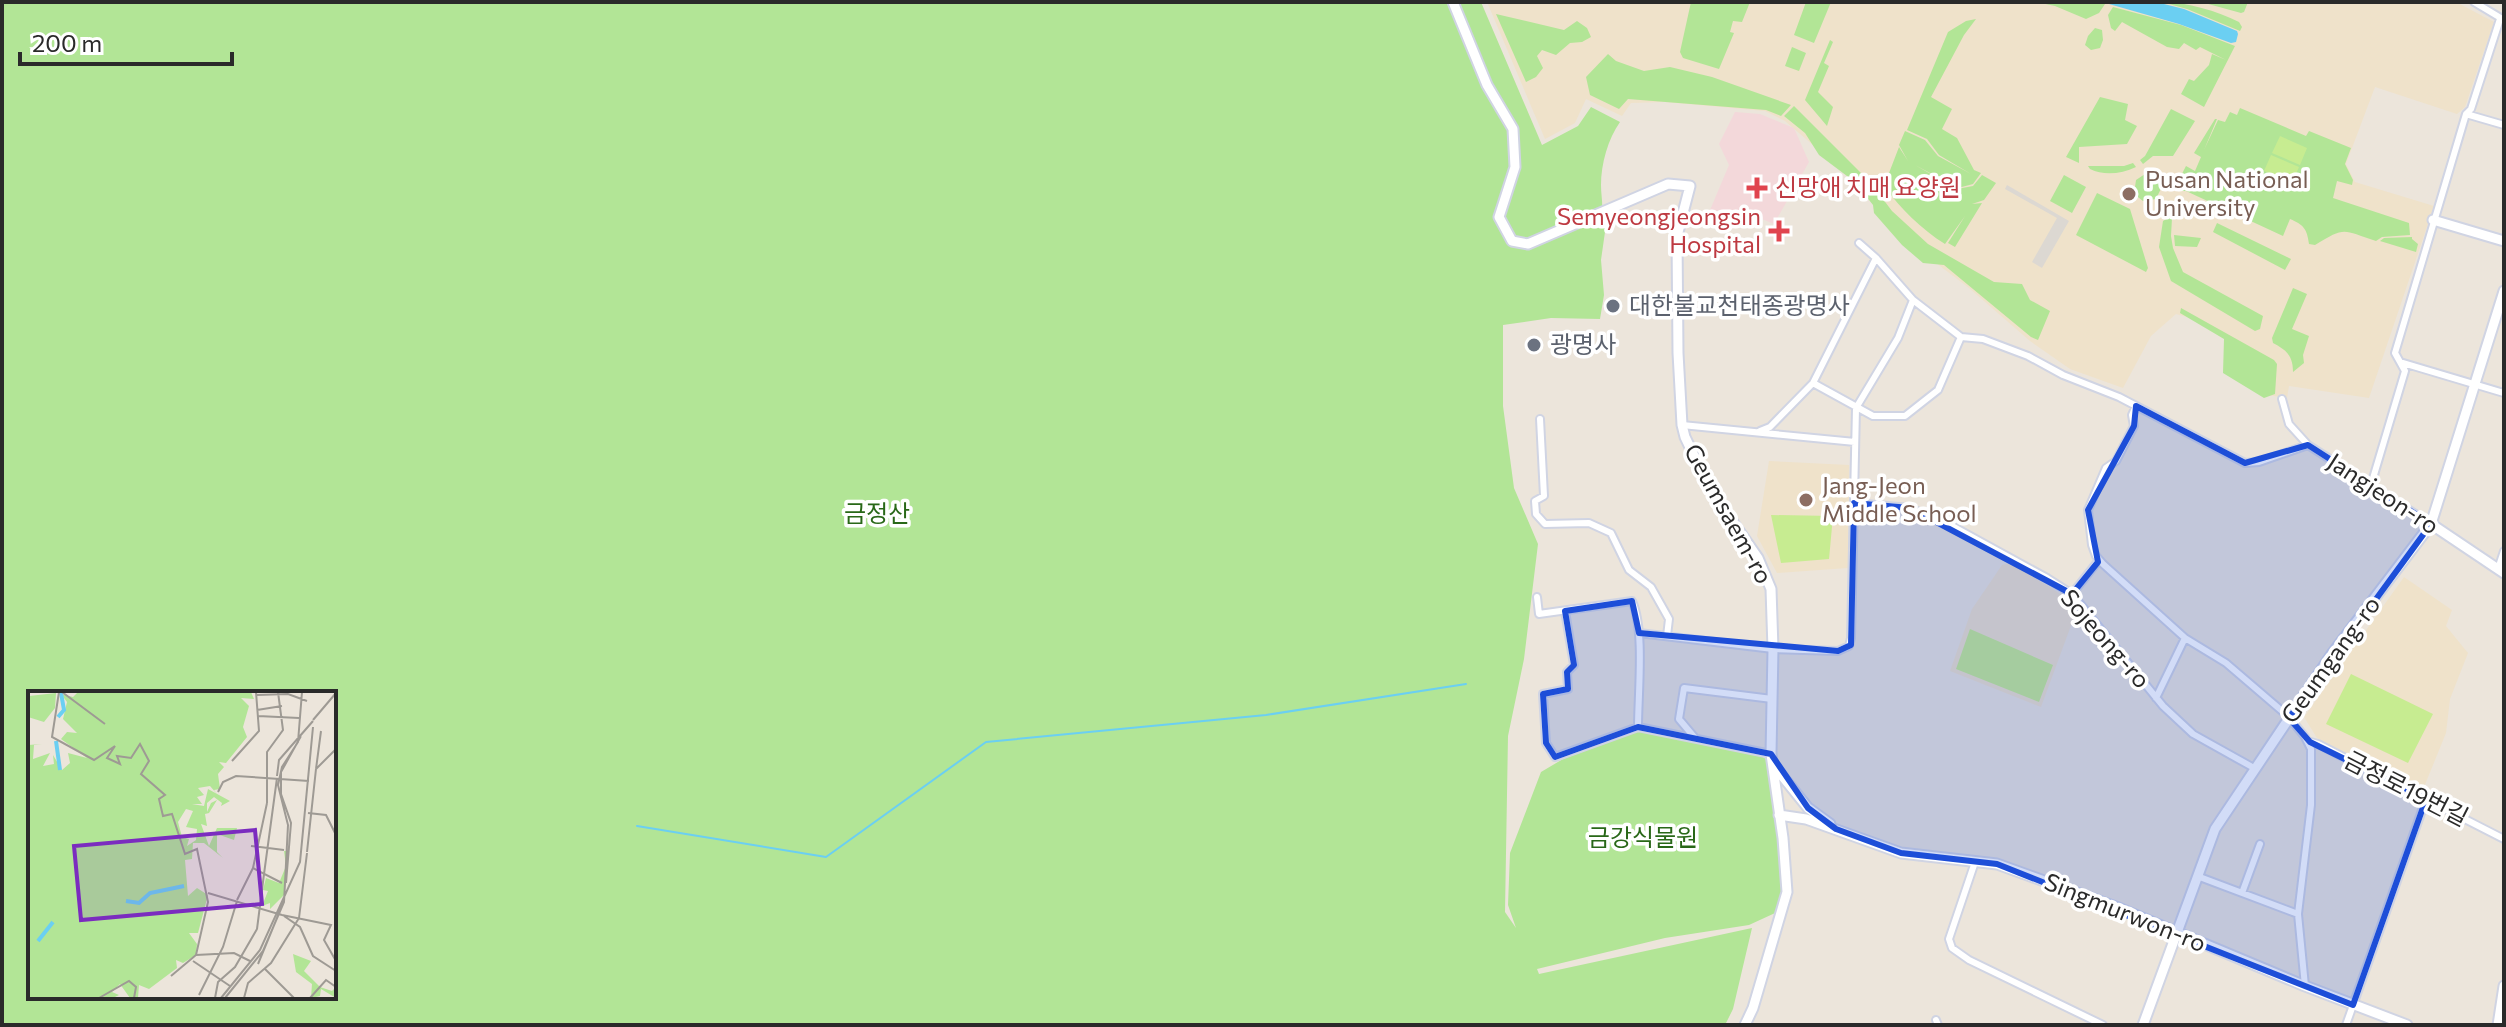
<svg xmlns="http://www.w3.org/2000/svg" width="2506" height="1027" font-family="Commissioner,'Noto Sans KR',sans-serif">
<rect width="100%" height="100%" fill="#ece5db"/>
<!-- education -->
<path fill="#efe2ca" d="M1487,2H2456L2494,22L2465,107L2457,114L2375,87L2346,164L2355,182L2434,206L2369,398L2289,386L2287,398L2261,394L2228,339L2197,320L2176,314L2151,336L2123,388L2070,369L2030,341L1969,288L1915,247L1835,164L1785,121L1765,111L1665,102L1631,103L1622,116L1586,99L1575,123L1545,139Z
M1769,461L1849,465L1848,568L1777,573L1757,536Z
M2010,563L2064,596L2076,612L2041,707L1950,671L1972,609L2002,565Z
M2404,577L2452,610L2446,626L2468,653L2450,699L2446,733L2422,792L2317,738L2304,717Z"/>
<!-- medical -->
<path fill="#f3d8da" d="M1735,112L1760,114L1794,128L1809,162L1774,224L1752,215L1744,227L1710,210L1729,165L1719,144Z"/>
<!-- green -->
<path fill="#b2e596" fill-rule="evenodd" d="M2,2H1451L1511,126L1514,167L1498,225L1507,240L1514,244L1607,218L1601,260L1604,295L1600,319L1551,318L1503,325V406L1514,488L1538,544L1524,659L1508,736L1505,912L1516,928L1508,905L1510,853L1541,772L1563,759L1638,731L1763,757L1772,764L1783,838L1784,909L1749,925L1665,938L1537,969L1539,974L1752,928L1733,1009L1725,1025H2ZM30,693H334V997H30Z
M1455,2H1481L1542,145L1578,126L1591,107L1620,122C1608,139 1601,164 1601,185C1601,195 1603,203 1602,212L1526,243L1512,238L1502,219L1518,144L1488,82Z
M1691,2H1750L1742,22L1733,21L1730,32L1734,33L1719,69L1683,58L1680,52Z
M1806,2H1831L1814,43L1794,35Z
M2036,2H2100L2105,4L2099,13L2086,19L2055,6Z
M2162,2C2187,2 2217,11 2239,22L2242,27L2240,31L2187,9Z
M2201,2H2248L2244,12L2241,13Z
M2113,7L2181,25L2235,46L2204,107L2181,94L2189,79L2194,81L2209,65L2212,54L2226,60L2200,47L2196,50L2184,43L2179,49L2167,47L2122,22L2115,31L2111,28L2108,15Z
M1496,14L1564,30L1577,21L1587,28L1591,37L1582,42L1570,43L1556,55L1542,50L1537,56L1543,68L1536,77L1526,82Z
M1976,19L1964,35L1931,97L1952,109L1942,129L1957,138L1974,170L1981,173L1973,184L1958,188L1915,165L1957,189L1973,186L1982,175L1996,183L1984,200L1972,204L1982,203L1955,247L1948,243L1965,216L1945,244C1921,229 1901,209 1884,186L1899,147L1908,161L1899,145L1905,131L1925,140L1938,156L1971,174L1939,155L1927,139L1907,130L1948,32L1966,21Z
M2095,28L2102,30L2103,40L2100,48L2091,50L2085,45L2088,36Z
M1830,40L1833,42L1824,63L1829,66L1818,92L1833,107L1827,126L1805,100Z
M1792,47L1806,53L1799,71L1785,66Z
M1608,54L1616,61L1644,71L1670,67L1712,77L1791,105L1781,116L1766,110L1628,99L1619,109L1590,95L1586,77Z
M2100,97L2128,104L2125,120L2137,126L2127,144L2079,147V163L2066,157Z
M1794,106L1870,182L1892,211L1928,244L1994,282L2022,284L2030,300L2050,311L2038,340L2031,337L1944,265L1923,263L1902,245L1874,213L1873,205L1855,182L1819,155L1805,133L1784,116Z
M2240,108L2306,136L2309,131L2351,148L2345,164L2353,180L2352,185L2337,181L2333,198L2409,223L2410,235L2382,237L2376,241C2342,230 2346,226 2315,245L2309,244C2307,229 2304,225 2290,219L2283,236L2186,191H2182C2178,182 2181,175 2186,166L2195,171L2201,157L2194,153L2215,119H2217L2204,150L2218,120L2225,122L2230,112L2237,115Z
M2171,109L2195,121L2173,156H2153L2143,164L2140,160L2145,156Z
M2133,163L2136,167C2121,174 2104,176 2090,169L2088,166H2124Z
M2151,170L2164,174L2166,178L2156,199L2143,201L2134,194L2136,180Z
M2064,175L2086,187L2072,213L2050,201Z
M2097,193L2130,209L2148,268L2146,272L2076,235Z
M2168,218H2172L2171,236L2173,248L2183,272L2263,316L2260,329L2255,331L2171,281L2159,247L2163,221Z
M2217,223L2291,259L2285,270L2213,232Z
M2174,235L2201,238L2197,247L2175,246Z
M2412,237V239L2418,244L2416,252L2380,241L2384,238Z
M2293,288L2307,294L2292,329L2309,336L2303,355L2304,363L2293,372C2293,355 2286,350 2273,343L2272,338Z
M2181,308L2274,360L2277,364L2275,394L2264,398L2223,373L2224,339L2180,313Z"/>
<!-- pitch -->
<path fill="#c7ec91" d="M2280,136L2307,148L2300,165L2272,153Z
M2271,155L2299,167L2292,183L2264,171Z
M1771,515L1833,516L1829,559L1781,563Z
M1970,629L2053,665L2039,702L1956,669Z
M2351,674L2433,714L2408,763L2326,724Z"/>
<!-- plaza -->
<path fill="#dcd8d2" d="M2007,185L2069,221L2042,268L2032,262L2057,218L2005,189Z"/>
<!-- water -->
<path fill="#6bcff2" d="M2102,2H2156L2184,9L2237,31L2238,34L2236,42L2231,43L2179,24Z"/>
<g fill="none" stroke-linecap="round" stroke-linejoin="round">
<!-- stream -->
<path stroke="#6bcff2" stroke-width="2" d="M637,826L826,857L986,742L1266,715L1466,684"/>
<!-- street casing -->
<g stroke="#d0d4e3" stroke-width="10">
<path id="street" d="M2474,2L2504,20
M2466,114L2504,125
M1876,258L1813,383L1873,416H1905L1938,390L1961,337L1913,300
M1961,337L1983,339L2028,356L2063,375L2119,397L2245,463L2259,462L2308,445
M2400,362L2504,393
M2282,399L2289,424L2308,445L2431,524
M2136,406L2132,415L2134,426L2116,461L2106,468L2088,510L2092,545L2096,556L2103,564L2185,638L2226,663L2289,717L2305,737L2311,749V805L2298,914L2305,986
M1540,419L1544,496L1535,501L1536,514L1545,524L1589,523L1611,533L1629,570L1651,587L1669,619L1667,636
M1682,425L1855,442
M1760,431L1770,427L1813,383
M2371,485L2405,371L2395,353L2466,114L2471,109L2500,19
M1854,503L1910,508L1950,525L2047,578L2072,594L2163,706L2193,734L2254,768
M2498,569L2504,551
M2072,594L2099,560
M1537,597L1539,614L1632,601C1645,629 1638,694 1638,727
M1565,611L1574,665L1567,672L1568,689L1543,694L1546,743L1555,757L1638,727L1771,754
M1639,633L1773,649L1838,651L1849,646L1851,638L1856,408L1898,338L1913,300L1876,258L1859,243
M2156,698L2185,638
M1695,738L1679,719L1684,688L1772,699
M2307,741L2318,744L2504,839
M1975,862L1949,939L1952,948L1969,960L2103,1025
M2197,876L2298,914
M2242,893L2260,844
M1936,1020L1938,1025
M2346,1025L2426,799"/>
</g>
<!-- secondary casing -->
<g stroke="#d0d4e3" stroke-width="13">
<path id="secondary" d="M1453,2L1487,85L1513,129L1515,167L1499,217L1512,241L1528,244L1668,184L1690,186L1677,236L1678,353L1682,425L1685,437L1711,491L1758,558L1771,589L1773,649L1771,754L1783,838L1787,892L1753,1008L1745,1025
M2433,220L2504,241
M2431,524L2504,573
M1774,766L1808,808L1830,824
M1779,815L1806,819L1901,853L1997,864L2116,907L2305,986L2407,1025
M2143,1025L2215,829L2332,654L2431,524L2504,291
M2498,1025L2504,986"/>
</g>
<!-- street -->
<use href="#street" stroke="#fff" stroke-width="6"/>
<!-- secondary -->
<use href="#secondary" stroke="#fff" stroke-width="9"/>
</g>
<!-- marked area -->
<path fill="#1d4ed8" fill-opacity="0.2" stroke="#1d4ed8" stroke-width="6" stroke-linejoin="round" d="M2136,406L2245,463L2308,445L2431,524L2289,718L2310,742L2426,799L2353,1005L1997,864L1901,853L1836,829L1808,808L1771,754L1638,727L1555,757L1546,743L1543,694L1568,689L1567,672L1574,665L1565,611L1632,601L1639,633L1838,651L1851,645L1854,503L1910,508L2072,594L2098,562L2088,510L2134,426Z"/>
<!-- markers -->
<g fill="#e0444e" stroke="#fff" stroke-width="3">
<path d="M1753 176h8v8h8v8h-8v8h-8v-8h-8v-8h8z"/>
<path d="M1775 219h8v8h8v8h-8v8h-8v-8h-8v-8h8z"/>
</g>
<g fill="#8d6e63" stroke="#fff" stroke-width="3">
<circle cx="2129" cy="194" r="8"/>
<circle cx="1806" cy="500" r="8"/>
</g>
<g fill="#6b7280" stroke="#fff" stroke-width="3">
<circle cx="1613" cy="306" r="8"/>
<circle cx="1534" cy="345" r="8"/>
</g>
<g text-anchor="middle" stroke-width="7" stroke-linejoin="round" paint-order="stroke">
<!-- education labels -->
<g font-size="24" fill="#785e54" stroke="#fff" text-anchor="start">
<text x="2145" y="188">Pusan National<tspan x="2145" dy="28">University</tspan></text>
<text x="1822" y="494">Jang-Jeon<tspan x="1822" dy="28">Middle School</tspan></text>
</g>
<!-- health labels -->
<g font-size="24" fill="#be3a42" stroke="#fff" text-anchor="start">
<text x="1775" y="196">신망애 치매 요양원</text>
<text x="1761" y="225" text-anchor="end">Semyeongjeongsin<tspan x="1761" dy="28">Hospital</tspan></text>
</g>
<!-- worship labels -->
<g font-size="24" fill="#5b616d" stroke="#fff" text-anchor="start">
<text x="1629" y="314">대한불교천태종광명사</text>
<text x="1550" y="353">광명사</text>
</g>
<!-- street labels -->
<g font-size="24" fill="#2a2a2a" stroke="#fff">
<text transform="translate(2383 494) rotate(33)" y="8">Jangjeon-ro</text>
<text transform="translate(1728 514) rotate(61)" y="8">Geumsaem-ro</text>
<text transform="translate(2105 639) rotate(49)" y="8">Sojeong-ro</text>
<text transform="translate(2331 660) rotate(-54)" y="8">Geumgang-ro</text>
<text transform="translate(2406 789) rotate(27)" y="8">금정로19번길</text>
<text transform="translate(2125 913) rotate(22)" y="8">Singmurwon-ro</text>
</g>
<!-- park labels -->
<g font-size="24" fill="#296818" stroke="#fff">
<text x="877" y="522">금정산</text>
<text x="1643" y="846">금강식물원</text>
</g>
</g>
<!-- overview -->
<g transform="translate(28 691)">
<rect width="308" height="308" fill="#ece5db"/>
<path d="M0,1L1,5L28,2L27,17L16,31L0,26ZM50,1H223L226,8L213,7L221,15L215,36L219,46L198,72L191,71L196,76L190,83L192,98L186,99L189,103L182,95L170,97L176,104L169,106L174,113H164L176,115L180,98L202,110L193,115L194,112L186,106L179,112V121L183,112L189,109L181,122L177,123L179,135L173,133L181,155L189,137H209L206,149L189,143V161L195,167L176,152H165L164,168L157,169L160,205L169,197L180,204L170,242H161L169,253L168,264L155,272L148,269L149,277L121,298L111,294L110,307H102L92,293L84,301L91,304L85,307H0V54L14,53L6,54L5,68L22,62L15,75L26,73L25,64L34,79L42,72L40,62L59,67L33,48L39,41L49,42L35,28L39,11L33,3L45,6ZM158,118L165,120L158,136L169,138L168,149L159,155L161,148L154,146L150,131ZM256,160H259L258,189L256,204L242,218V212L234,215L240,200L235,199L238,187L251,192L258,175ZM265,263L283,270L276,280L292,296L304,300L308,296V307L293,298L292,305L283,307L284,293L268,281Z" fill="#b2e596" fill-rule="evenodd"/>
<path fill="none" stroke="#6bcff2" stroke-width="4" d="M30,26L36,19L33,2M28,50L32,79M98,210L111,212L122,202L156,195M10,250L25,231"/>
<path fill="none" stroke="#9e9a94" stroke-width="2" d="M31,1L24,46L66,69L87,55L79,67L92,73L89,65L103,67L112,53L121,70L113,83L137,104L131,108L135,125L144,123L157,163L169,158L180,211L168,264L143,285M34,1L77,33M229,4L260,3L279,10M229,19L254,15M230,25L271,27M285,29L308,2M204,70L231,40L228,1M288,78L293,40M239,84V61L255,39L250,1M239,84V112M249,85L251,69L285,30M190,101L195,91L208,85L281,90M239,112L225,177L254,192M280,122L298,124L308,144M223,155L256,159M279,161L288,78L308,58M236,183L249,87M258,192L263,132L253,103V81L273,45M180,202L254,224M209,209L225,177M254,224L303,234L296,249L308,270M256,225L272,236L285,265L308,280M271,227L279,162M229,238L236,183M168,264L206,262L222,270M165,270L202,295M230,273L256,210M236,277L266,307M171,304L195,256L209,210M71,307L101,290L108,296L106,307M187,307L190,291L207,276L229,238M193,307L232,259L272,171L285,36M197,307L235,260L256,211L260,134L250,94L254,76L270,51L274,1M216,307L220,292L243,272L271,227M282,307L298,289L308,296"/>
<path fill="#7b2cbf" fill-opacity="0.15" stroke="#7b2cbf" stroke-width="4" d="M227,139L234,213L53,229L46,155Z"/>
<rect width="308" height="308" fill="none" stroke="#2a2a2a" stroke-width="4"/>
</g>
<!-- border -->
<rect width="2506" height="1027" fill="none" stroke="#2a2a2a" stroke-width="8"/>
<!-- scale -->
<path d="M20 52v12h212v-12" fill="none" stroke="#2a2a2a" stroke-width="4"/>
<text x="32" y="52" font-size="24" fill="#2a2a2a" stroke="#ffffff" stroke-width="6" paint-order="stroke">200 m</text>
</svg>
